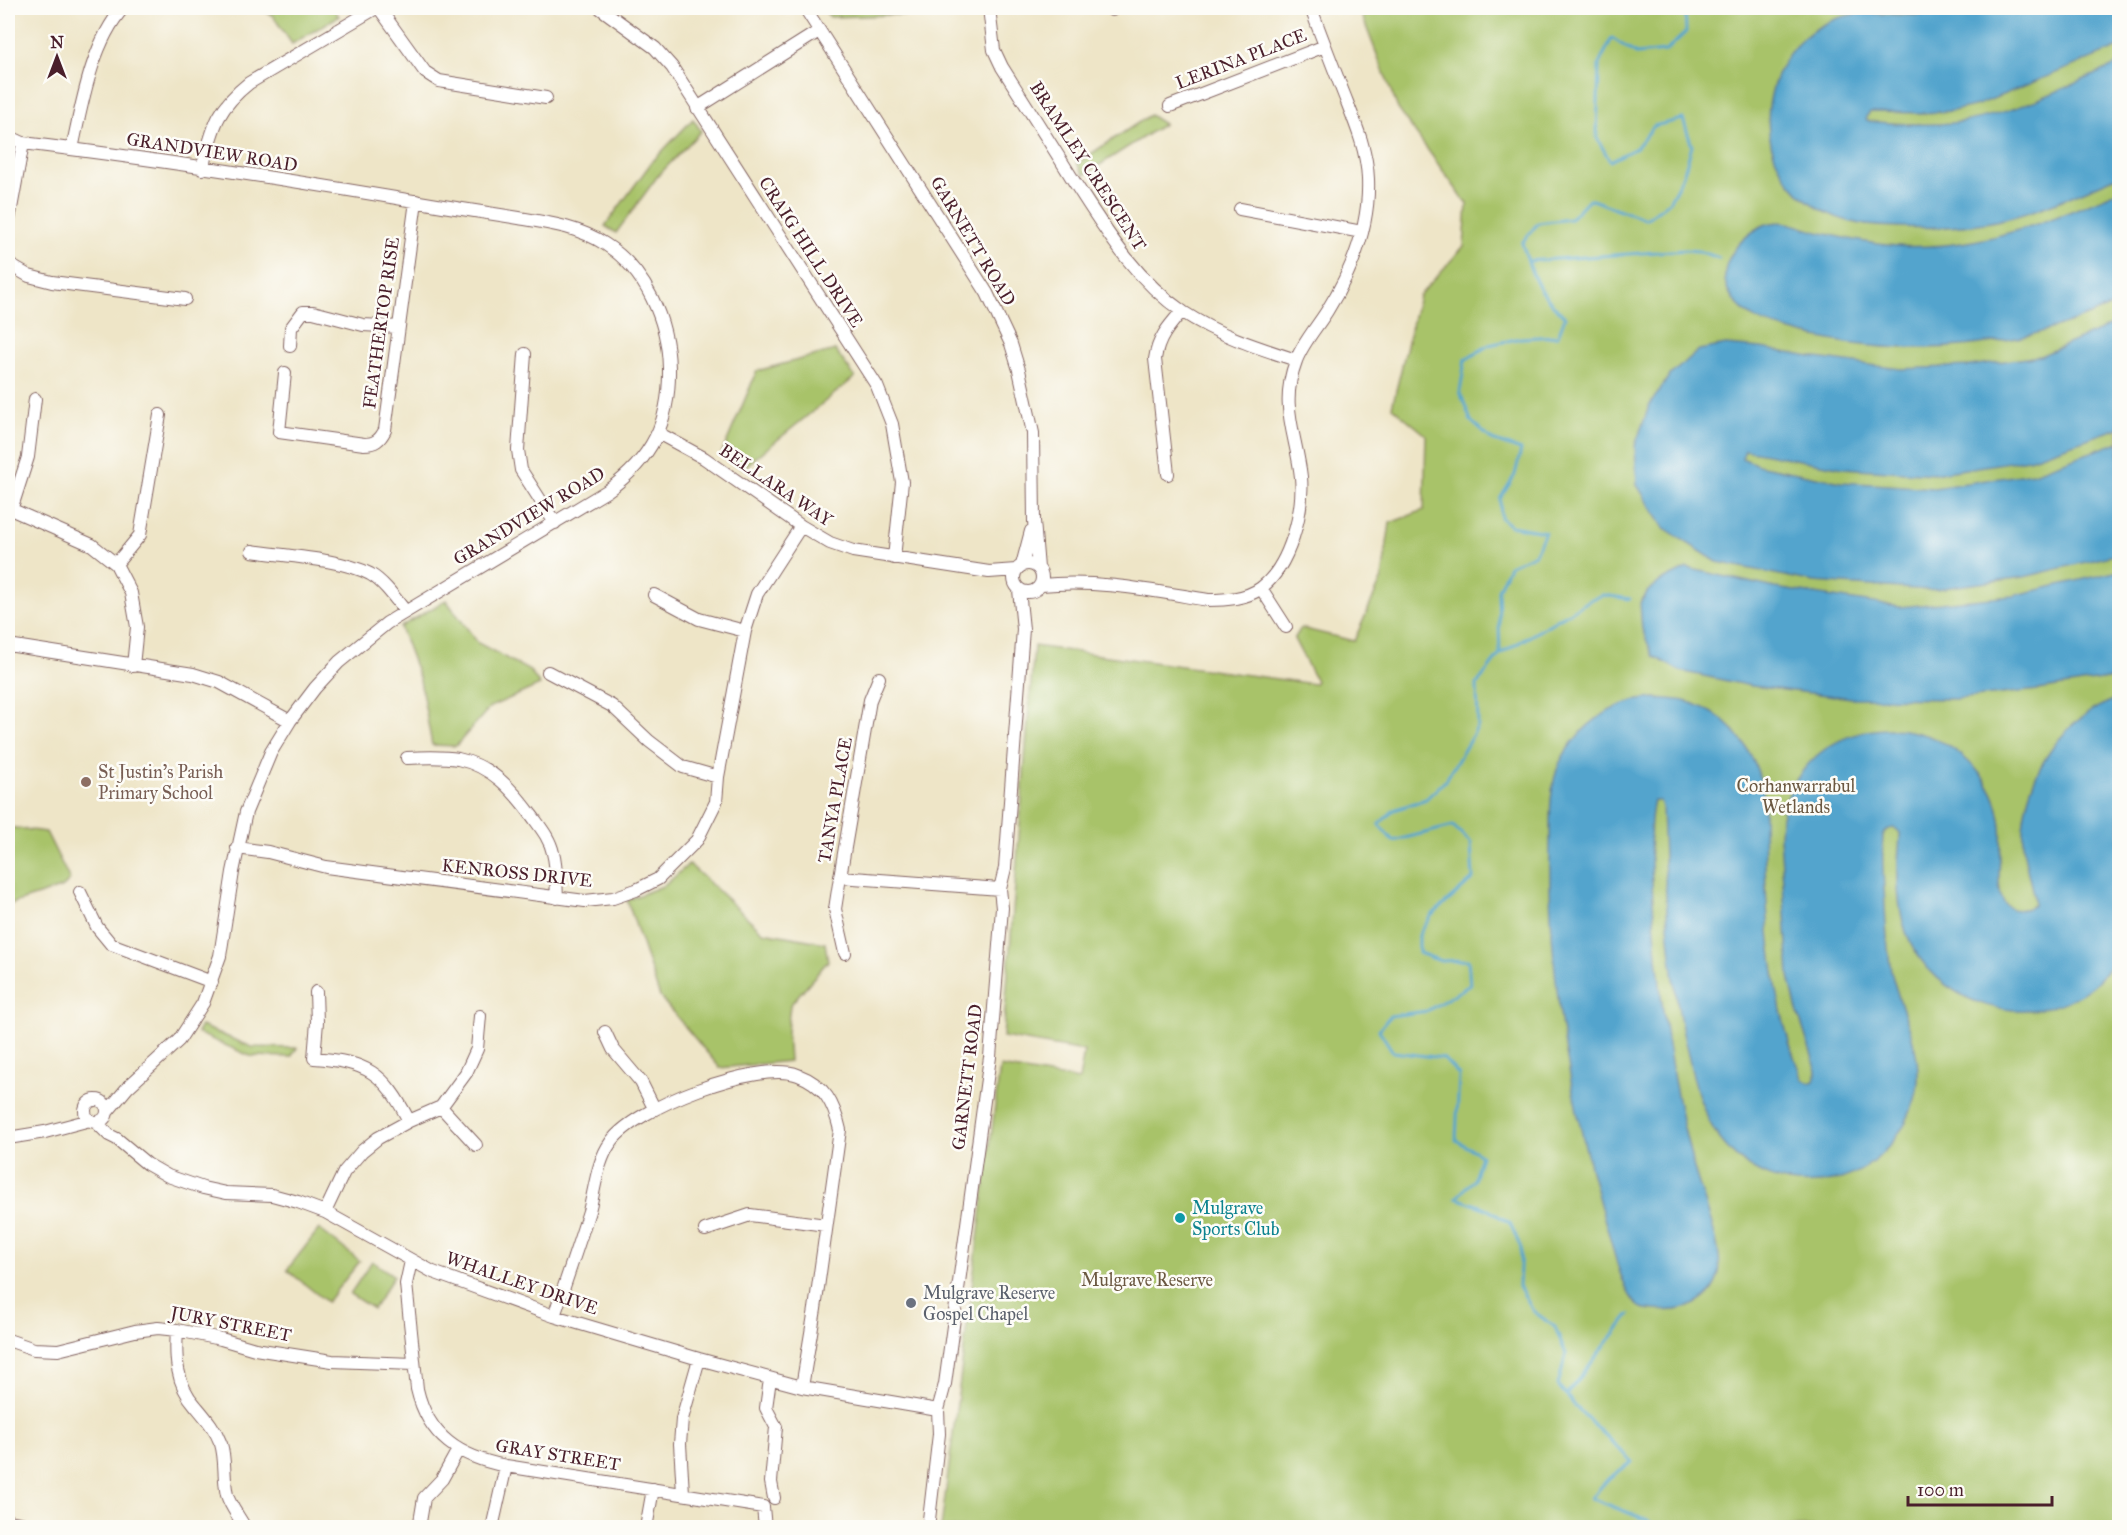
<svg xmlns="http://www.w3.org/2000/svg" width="2127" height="1535" font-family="'IM FELL Great Primer',serif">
<rect width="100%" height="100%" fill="#fdfcf7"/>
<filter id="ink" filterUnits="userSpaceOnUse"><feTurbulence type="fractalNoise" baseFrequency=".0167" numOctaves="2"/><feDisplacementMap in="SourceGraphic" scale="12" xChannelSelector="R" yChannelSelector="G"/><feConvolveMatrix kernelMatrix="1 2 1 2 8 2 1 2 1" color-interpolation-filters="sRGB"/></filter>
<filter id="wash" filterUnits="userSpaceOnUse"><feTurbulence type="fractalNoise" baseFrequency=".008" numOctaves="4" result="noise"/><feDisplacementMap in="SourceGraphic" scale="24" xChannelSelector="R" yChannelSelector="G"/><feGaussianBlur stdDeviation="1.35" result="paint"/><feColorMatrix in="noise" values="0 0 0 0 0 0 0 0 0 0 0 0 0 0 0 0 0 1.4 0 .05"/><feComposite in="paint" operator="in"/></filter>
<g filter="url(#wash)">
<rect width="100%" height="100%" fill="#eee5c7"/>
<!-- green -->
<path fill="#a8c369" stroke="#79714a" stroke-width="1.5" d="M260,8H333L339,16L292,44L273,16Z
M822,8H980V12L830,17Z
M1359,8H2119V1527L941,1528L1000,1067L1079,1080L1084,1051L1003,1037L1034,646L1314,684L1316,681L1294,639L1301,628L1354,641L1382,578L1390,523L1424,510L1426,435L1392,407L1419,296L1464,246L1467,204L1398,109Z
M1150,115L1164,124L1084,175L1077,163Z
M693,119L701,131L657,177L616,233L605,226L651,163Z
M835,350L855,377L743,468L722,453L757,371Z
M446,600L478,643L530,671L540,685L490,707L456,746L432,745L420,680L400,627Z
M8,827L46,832L70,880L63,887L8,905Z
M689,864L763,932L825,943L828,961L790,1005L787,1031L789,1061L720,1068L660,997L627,900L665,885Z
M201,1026L252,1047L297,1048L291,1057L250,1056L197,1033Z
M319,1229L360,1261L327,1302L287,1270Z
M372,1261L394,1276L373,1309L350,1294Z"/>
<!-- water -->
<path fill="#52a4cd" stroke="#4e627c" stroke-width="1.5" d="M1955,8H2119V47L1978,105L1953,111L1924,113L1870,112L1866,117V119L1869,121C1897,124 1924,126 1952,123C2010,117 2066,86 2119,64V176C2088,189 2056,204 2023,214C1985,226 1941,229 1901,227C1888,226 1874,227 1861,224C1794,212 1754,153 1773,87C1780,62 1796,40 1819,27C1859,4 1879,17 1920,15C1932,14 1944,11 1955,8Z
M2119,191V303C2087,316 2052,331 2017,338C1986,344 1954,348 1923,348C1876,349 1829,342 1784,329C1775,326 1763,324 1754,318C1741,310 1727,296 1725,280C1723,259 1740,239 1757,229C1765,223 1777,221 1787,223C1797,225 1807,229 1818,232C1844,238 1870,244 1898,246C1976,251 2049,222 2119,191Z
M2119,322V428L2029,459L1934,474L1843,468L1745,450L1742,458L1758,465L1841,482L1934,488L2033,473L2119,442V554L2024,577L1929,590L1814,582L1717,562L1664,528L1637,485L1635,446L1649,406L1669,376L1699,350L1726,345L1761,348L1816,358L1901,369L1970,366L2040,356Z
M1687,568L1775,588L1900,607L2012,596L2119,571V676L2108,679L2038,690L1956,699L1852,698L1751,686L1680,671L1653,656L1642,629L1640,603L1648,591L1661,581Z
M1655,698C1664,699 1674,699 1684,701C1730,712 1757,752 1764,797C1764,886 1767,998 1803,1080L1809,1083L1814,1081L1817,1071L1796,1007L1789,976L1780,836C1783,736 1900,694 1970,763C1984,776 1996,795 1999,814C2001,822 2002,832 2001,841C2001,858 1992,902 2012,909C2021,911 2027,909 2034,905V898C2029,875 2021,852 2023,829C2027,772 2064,715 2120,698L2119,952C2112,964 2103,978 2091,987C2029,1035 1933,1005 1906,932C1899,912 1897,887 1898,865C1898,854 1900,844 1900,833C1895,825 1888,828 1883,835C1882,853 1883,871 1884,889C1886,917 1886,948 1892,975C1902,1014 1927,1057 1915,1099C1904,1136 1872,1174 1832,1181C1788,1190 1747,1175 1720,1139C1703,1116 1695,1086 1689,1059C1668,976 1665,892 1662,807L1660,801H1654C1648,824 1651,858 1652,882C1656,975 1668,1067 1691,1157C1698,1187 1724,1246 1719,1273C1712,1304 1682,1313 1655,1310C1651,1309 1646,1310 1642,1308C1625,1301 1614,1253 1609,1235C1571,1109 1547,975 1550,843C1550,817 1549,786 1560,762C1574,734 1600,711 1630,702C1638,699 1647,699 1655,698Z"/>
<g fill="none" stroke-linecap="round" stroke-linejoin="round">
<!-- stream -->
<path stroke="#52a4cd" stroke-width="3" d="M1528,261L1686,250L1698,251L1719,258
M1500,654L1592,599L1603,595L1630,599
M1566,1395L1630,1314
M1657,1528L1647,1520L1591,1498L1609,1478L1632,1462L1575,1406L1558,1385L1566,1354L1555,1327L1533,1311L1519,1286L1521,1248L1510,1223L1485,1208L1456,1198L1474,1180L1481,1155L1456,1140L1459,1075L1443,1058L1393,1052L1379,1030L1390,1016L1427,1011L1470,985L1468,960L1441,961L1419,953V935L1431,916L1473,879L1471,843L1453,826L1393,841L1379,824L1394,810L1426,799L1446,780L1478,726L1477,684L1500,654L1498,590L1509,566L1535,554L1545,532L1511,526L1501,518L1500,499L1515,475L1521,450L1492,440L1471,421L1460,392L1465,360L1489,345L1521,338L1558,336L1565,317C1537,291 1533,278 1522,243L1538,223L1570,219L1589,199L1646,219L1669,202L1683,176L1692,146L1683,119L1654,126L1636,148L1610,161L1597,138L1599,64L1612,38L1636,54L1666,51L1686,32L1685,8"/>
</g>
</g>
<g filter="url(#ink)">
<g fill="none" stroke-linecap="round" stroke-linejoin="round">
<!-- minor casing -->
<g stroke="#836462" stroke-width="14">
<path id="minor" d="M379,8L425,72L439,81L546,98
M600,8L655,48L672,67L877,386L892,424L902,482L894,558
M805,8L987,293L1011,344L1019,370L1033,433L1034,521L1038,568
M989,8L994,50L1002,67C1026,105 1051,144 1075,183C1106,231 1135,279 1183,312C1218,335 1256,347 1296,360
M1112,10L1114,8
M1170,106L1325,46
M697,108L819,31
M8,136L23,143C163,160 304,182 443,206C469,210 494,214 519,218C549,223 579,227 605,244C646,270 668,321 669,368C670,422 652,459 607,491L387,623L339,662L315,688L290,721L271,752L246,812L233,872L220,956L203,1003L179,1040L128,1087L108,1111
M72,149C82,103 92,43 123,8
M202,169C213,129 215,110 249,83L376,8
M1240,209L1362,232
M8,225L23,143
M8,264L29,276L52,282L185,299
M290,346L291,328L303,312H313L363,325L399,327
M525,354L518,450L521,470L555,523
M285,373L279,432L364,444C375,444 380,440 385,430L416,201
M658,433L704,458L801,526L830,543L853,551L989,572L1016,570
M1168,474L1155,359C1158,338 1169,326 1182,311
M8,508L92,545L116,564L131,593L137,627L133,666
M11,510L28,457L35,399
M252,551C284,556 342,559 370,574C384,582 395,598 405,611
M1014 578a14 14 0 1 1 28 0a14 14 0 1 1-28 0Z
M116,564L140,535L160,415
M1022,565L1031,531
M1041,585C1097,579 1153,591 1208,600C1225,600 1246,599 1261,588C1290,566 1304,511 1301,477C1296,433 1279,406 1296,361C1302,344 1317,327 1327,311C1352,271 1370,227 1368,179C1367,149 1354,120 1343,92C1332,64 1321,36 1311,8
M1261,588L1286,627
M654,595L699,619L745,631
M8,645L193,674L219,682L290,721
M548,672L612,706L649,741L683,767L718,777
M879,678L870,700L840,877L1000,889
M407,758C424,757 441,756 458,759C492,766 513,790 533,817C541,828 550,839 553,853C557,867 556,883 557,898
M237,848L268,852L326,867L585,901L613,898L636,890L658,879L697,840L716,802L718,777L745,631L757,594L801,526
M840,877L835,909L845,953
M80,892L97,927L111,944L212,982
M316,992L317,1022L314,1058C367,1062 384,1072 409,1121
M605,1032L613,1049L641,1082L654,1108
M85 1111a11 11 0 1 1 22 0a11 11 0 1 1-22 0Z
M441,1107L476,1145
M96,1122L109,1135L117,1139L147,1164L168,1176L203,1188L226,1193L272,1195L298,1202L325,1212L433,1272L554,1316L699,1359L802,1387L938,1410
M8,1138L45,1132L90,1120
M325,1212L344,1172L362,1151L378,1138L409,1121L441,1107L466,1073L477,1049L480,1016
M705,1230L750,1215L826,1225
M411,1261L406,1284L417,1389C428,1437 460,1457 506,1466L763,1507L765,1528
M554,1316C566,1281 578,1246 589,1211C595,1189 597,1161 611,1142C635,1107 758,1060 798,1075C825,1085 834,1104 840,1130L815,1309L802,1387
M177,1330C175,1357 176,1384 195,1405C205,1417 215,1428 221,1444C226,1460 223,1478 227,1495C230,1506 240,1518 245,1528
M8,1340L34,1349L58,1350L135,1331L158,1328L177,1330L221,1339L255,1349L332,1361L414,1364
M770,1379L766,1408L776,1427L771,1482L774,1498
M683,1493L680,1444L682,1419L699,1359
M8,1521L45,1528
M419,1528L424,1498L442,1479L458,1450
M492,1528L506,1466
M646,1528L653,1489
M928,1528L939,1434L938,1410L945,1384L990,1057L1002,908L1000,889L1005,868L1023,629L1019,590"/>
</g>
<!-- minor -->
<use href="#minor" stroke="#fff" stroke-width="12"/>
</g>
</g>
<!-- markers -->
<circle fill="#8d6e63" stroke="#fdfcf7" stroke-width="2" cx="86" cy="782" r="6"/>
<circle fill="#0f9aa8" stroke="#fdfcf7" stroke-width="2" cx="1180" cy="1218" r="6"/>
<circle fill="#6b7280" stroke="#fdfcf7" stroke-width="2" cx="911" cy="1303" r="6"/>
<g text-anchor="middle" stroke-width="5" stroke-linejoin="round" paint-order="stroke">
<!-- street labels -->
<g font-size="18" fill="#4a1f2b" stroke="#fdfcf7">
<text transform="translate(1241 59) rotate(-21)" y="6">LERINA PLACE</text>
<text transform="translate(212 152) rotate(9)" y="6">GRANDVIEW ROAD</text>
<text transform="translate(1088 166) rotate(57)" y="6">BRAMLEY CRESCENT</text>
<text transform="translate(973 241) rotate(59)" y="6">GARNETT ROAD</text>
<text transform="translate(811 252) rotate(57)" y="6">CRAIG HILL DRIVE</text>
<text transform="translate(381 323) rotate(-82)" y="6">FEATHERTOP RISE</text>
<text transform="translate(776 485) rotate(34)" y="6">BELLARA WAY</text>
<text transform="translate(529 516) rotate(-31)" y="6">GRANDVIEW ROAD</text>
<text transform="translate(835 800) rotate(-80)" y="6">TANYA PLACE</text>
<text transform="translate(517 873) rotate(6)" y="6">KENROSS DRIVE</text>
<text transform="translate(967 1077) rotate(-83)" y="6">GARNETT ROAD</text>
<text transform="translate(522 1283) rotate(19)" y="6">WHALLEY DRIVE</text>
<text transform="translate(231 1324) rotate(11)" y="6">JURY STREET</text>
<text transform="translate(558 1455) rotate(9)" y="6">GRAY STREET</text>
</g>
<!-- education labels -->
<g font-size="18" fill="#785e54" stroke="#fdfcf7" text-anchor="start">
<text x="98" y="778">St Justin's Parish<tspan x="98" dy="21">Primary School</tspan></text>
</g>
<!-- park labels -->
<g font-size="18" fill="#6b5841" stroke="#fdfcf7">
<text x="1796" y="792">Corhanwarrabul<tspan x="1796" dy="21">Wetlands</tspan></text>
<text x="1147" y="1286">Mulgrave Reserve</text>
</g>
<!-- culture labels -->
<g font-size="18" fill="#0d838f" stroke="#fdfcf7" text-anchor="start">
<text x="1192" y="1214">Mulgrave<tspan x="1192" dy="21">Sports Club</tspan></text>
</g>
<!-- worship labels -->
<g font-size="18" fill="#5b616d" stroke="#fdfcf7" text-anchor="start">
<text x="923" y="1299">Mulgrave Reserve<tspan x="923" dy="21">Gospel Chapel</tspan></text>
</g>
</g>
<!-- margin -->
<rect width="2127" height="1535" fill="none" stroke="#fdfcf7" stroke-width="30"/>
<!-- north arrow -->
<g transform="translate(57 57)" stroke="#fdfcf7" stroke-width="4.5" paint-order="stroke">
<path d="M0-4.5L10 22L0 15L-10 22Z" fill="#4a1f2b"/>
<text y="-9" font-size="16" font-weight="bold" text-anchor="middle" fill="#4a1f2b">N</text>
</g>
<!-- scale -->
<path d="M1908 1496v9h144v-9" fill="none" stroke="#4a1f2b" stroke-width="3"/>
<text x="1917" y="1496" font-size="18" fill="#4a1f2b" stroke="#fdfcf7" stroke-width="4.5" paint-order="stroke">100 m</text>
</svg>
